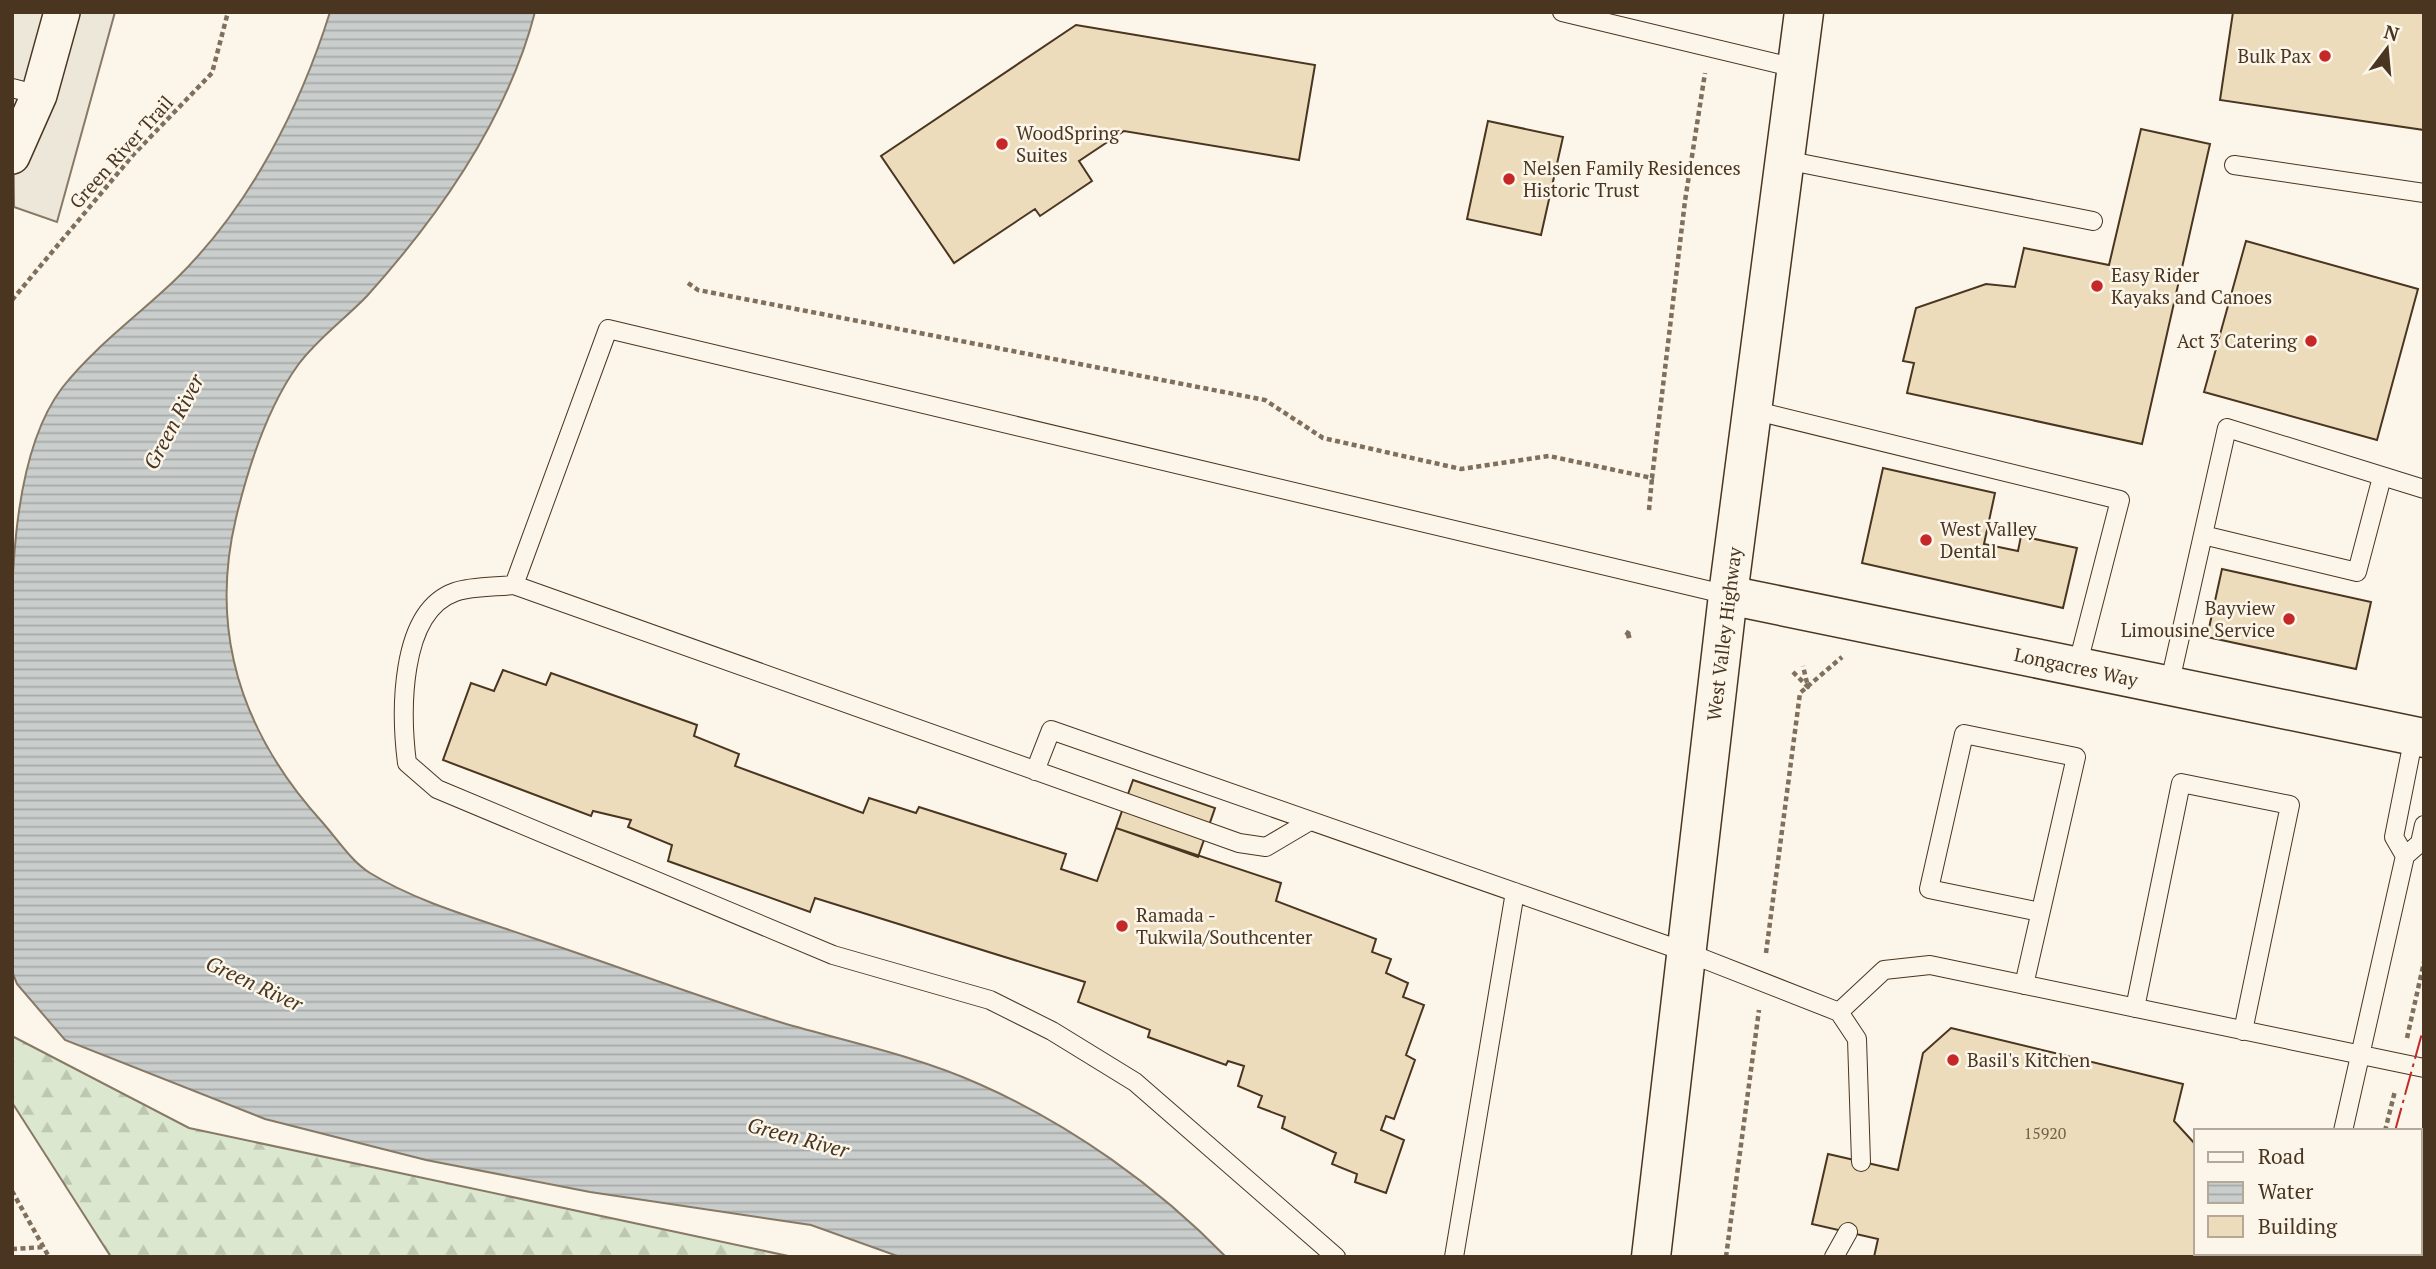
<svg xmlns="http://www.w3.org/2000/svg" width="2436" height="1269" font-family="'PT Serif',serif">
<defs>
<pattern id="forest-firs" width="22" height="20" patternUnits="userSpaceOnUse" patternTransform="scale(1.75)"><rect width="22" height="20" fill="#dce7d0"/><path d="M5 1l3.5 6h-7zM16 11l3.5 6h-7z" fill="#bec7b2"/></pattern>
<pattern id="water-rules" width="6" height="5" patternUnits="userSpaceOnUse" patternTransform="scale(1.75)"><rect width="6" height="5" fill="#c9cecd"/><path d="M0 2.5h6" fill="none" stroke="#a5a8a6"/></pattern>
</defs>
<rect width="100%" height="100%" fill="#fbf6e9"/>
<!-- forest -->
<path fill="url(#forest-firs)" stroke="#887966" stroke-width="2" d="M12,1036L189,1128L793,1257H111L13,1104Z"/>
<!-- parking -->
<path fill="#ede7d9" stroke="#887966" stroke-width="2" d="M12,12H115L57,222L14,207Z"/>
<!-- water -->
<path fill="url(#water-rules)" stroke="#887966" stroke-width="2" d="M330,12H535C508,117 439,216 367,296C345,319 317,339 298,365C267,408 248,468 236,518C208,635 244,736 323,823C337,839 352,862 370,873C419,903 479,919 533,938C617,966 699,997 783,1023C848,1042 917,1056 979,1084C1070,1124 1157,1186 1226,1257H900L811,1225L590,1192L426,1160L265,1119L65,1040L17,984L12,971C12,893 12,815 12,737C12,639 1,469 62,388C95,346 140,314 177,278C250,206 300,108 330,12Z"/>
<!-- building -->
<path fill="#ecdcbc" stroke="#4a3520" stroke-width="2" d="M2233,12H2424V130L2220,100Z
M1076,25L1315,65L1299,160L1124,131L1079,161L1092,181L1040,216L1035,209L954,263L881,156Z
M1488,121L1563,137L1541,235L1467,219Z
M2141,129L2210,144L2142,444L1907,393L1914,363L1903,361L1916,308L1986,284L2015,287L2024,248L2109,265Z
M2246,241L2418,289L2377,440L2204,392Z
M1883,468L1995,493L1984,544L2018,551L2021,536L2077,548L2063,608L1862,563Z
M2222,569L2371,602L2356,669L2207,637Z
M503,670L546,685L551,673L697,725L694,736L739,754L735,766L863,813L869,798L916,813L919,807L1066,854L1061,869L1097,881L1116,828L1281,883L1276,901L1376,939L1372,952L1391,959L1386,973L1408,983L1403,997L1424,1005L1406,1055L1415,1060L1394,1119L1386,1116L1381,1130L1404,1140L1386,1193L1355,1182L1357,1174L1332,1164L1336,1153L1282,1128L1285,1117L1258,1107L1262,1096L1238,1086L1244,1066L1228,1061L1226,1065L1148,1037L1150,1030L1078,1002L1085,982L815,898L810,912L668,861L672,845L628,827L631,820L593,811L591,816L443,760L471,683L494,691Z
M1133,780L1215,808L1198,857L1116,828Z
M1951,1028L2183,1084L2174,1121L2196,1145V1253H2285L2284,1257H1874L1878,1239L1812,1224L1828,1154L1898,1170L1923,1053Z"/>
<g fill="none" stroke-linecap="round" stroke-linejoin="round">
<!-- lane casing -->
<g stroke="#4a3520" stroke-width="20">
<path id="lane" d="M1562,12L1796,68
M12,88L39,95
M1785,160L2093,221
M2234,165L2424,193
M1752,410L2120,500L2077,667
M2203,535L2357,572L2382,477
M514,585C496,587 472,586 455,592C398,612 401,716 407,763L437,789L833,955L990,1000L1052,1031L1135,1082L1336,1257
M2169,686L2227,428L2424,489
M1035,771L1051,730L1686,952L1839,1012L1857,1039L1861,1162
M1310,821L1266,847L1239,843L514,585L608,329L1728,595
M2405,856L2394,837L2414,736
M2024,985L2076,757L1964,734L1929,889L2040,912
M2135,1008L2181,783L2290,805L2243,1031
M1839,1012L1884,970L1930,965L2424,1068
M2343,1131L2405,856L2420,843L2424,825
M1454,1257L1515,892
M1834,1257L1848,1232
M2315,1257L2316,1253"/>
</g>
<!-- street casing -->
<g stroke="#4a3520" stroke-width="38">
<path id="street" d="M12,156L39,95L62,12"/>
</g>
<!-- secondary casing -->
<g stroke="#4a3520" stroke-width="41">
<path id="secondary" d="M1728,595L2424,738"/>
</g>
<!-- primary casing -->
<g stroke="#4a3520" stroke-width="41">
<path id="primary" d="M1651,1257L1728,595L1804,12"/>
</g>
<!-- path -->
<path stroke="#7f6f5c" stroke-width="4.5" stroke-dasharray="5 3.5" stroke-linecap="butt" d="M688,283L698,290L1265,400L1323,438L1461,469L1549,456L1652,478L1685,201L1705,73
M12,300L133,155L212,73L228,12
M1649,510L1652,478
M1629,631L1625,637L1632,635
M1793,672L1808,687L1803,666
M1766,953L1800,693L1842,657
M2407,1038L2424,962
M2385,1131L2395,1091
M12,1191L49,1257
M12,1249L44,1247
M1726,1257L1759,1010
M2355,1257V1253"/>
<!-- lane -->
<use href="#lane" stroke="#fbf6e9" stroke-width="18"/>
<!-- street -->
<use href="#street" stroke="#fbf6e9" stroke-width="35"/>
<!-- secondary -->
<use href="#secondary" stroke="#fbf6e9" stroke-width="38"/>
<!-- primary -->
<use href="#primary" stroke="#fbf6e9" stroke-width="38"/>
<!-- power -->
<path stroke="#c62828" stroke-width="2" stroke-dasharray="24 5 3.5 5" stroke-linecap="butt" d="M2395,1131L2424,1026
M2361,1257L2362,1253"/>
</g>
<!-- markers -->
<g fill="#c62828" stroke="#fbf6e9" stroke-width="2.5">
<circle cx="2325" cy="56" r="7"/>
<circle cx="1002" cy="144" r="7"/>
<circle cx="1509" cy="179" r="7"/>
<circle cx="2097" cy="286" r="7"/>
<circle cx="2311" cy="341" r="7"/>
<circle cx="1926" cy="540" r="7"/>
<circle cx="2289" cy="619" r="7"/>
<circle cx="1122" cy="926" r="7"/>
<circle cx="1953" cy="1060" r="7"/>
</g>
<g text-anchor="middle" stroke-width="5" stroke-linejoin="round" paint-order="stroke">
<!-- number labels -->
<g font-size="16" fill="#725f47">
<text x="2045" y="1139">15920</text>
</g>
<!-- poi labels -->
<g font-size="19" fill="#4a3520" stroke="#fbf6e9" text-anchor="start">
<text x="2311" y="63" text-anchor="end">Bulk Pax</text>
<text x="1016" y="140">WoodSpring<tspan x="1016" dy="22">Suites</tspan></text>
<text x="1523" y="175">Nelsen Family Residences<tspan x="1523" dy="22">Historic Trust</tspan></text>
<text x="2111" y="282">Easy Rider<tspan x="2111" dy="22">Kayaks and Canoes</tspan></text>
<text x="2297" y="348" text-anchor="end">Act 3 Catering</text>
<text x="1940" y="536">West Valley<tspan x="1940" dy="22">Dental</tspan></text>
<text x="2275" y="615" text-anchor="end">Bayview<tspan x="2275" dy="22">Limousine Service</tspan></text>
<text x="1136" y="922">Ramada -<tspan x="1136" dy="22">Tukwila/Southcenter</tspan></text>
<text x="1967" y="1067">Basil's Kitchen</text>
</g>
<!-- street labels -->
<g font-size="19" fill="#4a3520" stroke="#fbf6e9">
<text transform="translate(121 152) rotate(-48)" y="7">Green River Trail</text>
<text transform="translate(1724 634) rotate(-83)" y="7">West Valley Highway</text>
<text transform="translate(2076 667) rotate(12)" y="7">Longacres Way</text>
</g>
<!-- water labels -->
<g font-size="21" font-style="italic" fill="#4a3520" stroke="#fbf6e9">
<text transform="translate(174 422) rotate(-62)" y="7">Green River</text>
<text transform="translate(254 984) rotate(25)" y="7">Green River</text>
<text transform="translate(798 1138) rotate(15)" y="7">Green River</text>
</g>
</g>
<!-- border -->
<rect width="2436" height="1269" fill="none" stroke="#4a3520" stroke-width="28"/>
<!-- legend -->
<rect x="2194" y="1129" width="228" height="126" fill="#fbf6e9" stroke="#b4a999" stroke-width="2"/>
<rect x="2208" y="1152" width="35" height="10" fill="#fbf6e9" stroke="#b4a999" stroke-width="2"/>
<text x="2258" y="1164" font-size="21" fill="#4a3520">Road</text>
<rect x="2208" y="1182" width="35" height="21" fill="url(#water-rules)" stroke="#b4a999" stroke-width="2"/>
<text x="2258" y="1199" font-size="21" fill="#4a3520">Water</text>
<rect x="2208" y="1216" width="35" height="21" fill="#ecdcbc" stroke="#b4a999" stroke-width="2"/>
<text x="2258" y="1234" font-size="21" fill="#4a3520">Building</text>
<!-- north arrow -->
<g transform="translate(2387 49) rotate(16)" stroke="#fbf6e9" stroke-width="5" paint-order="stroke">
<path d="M0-5L12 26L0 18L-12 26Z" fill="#4a3520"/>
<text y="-10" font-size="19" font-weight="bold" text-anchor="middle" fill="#4a3520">N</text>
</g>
</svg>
